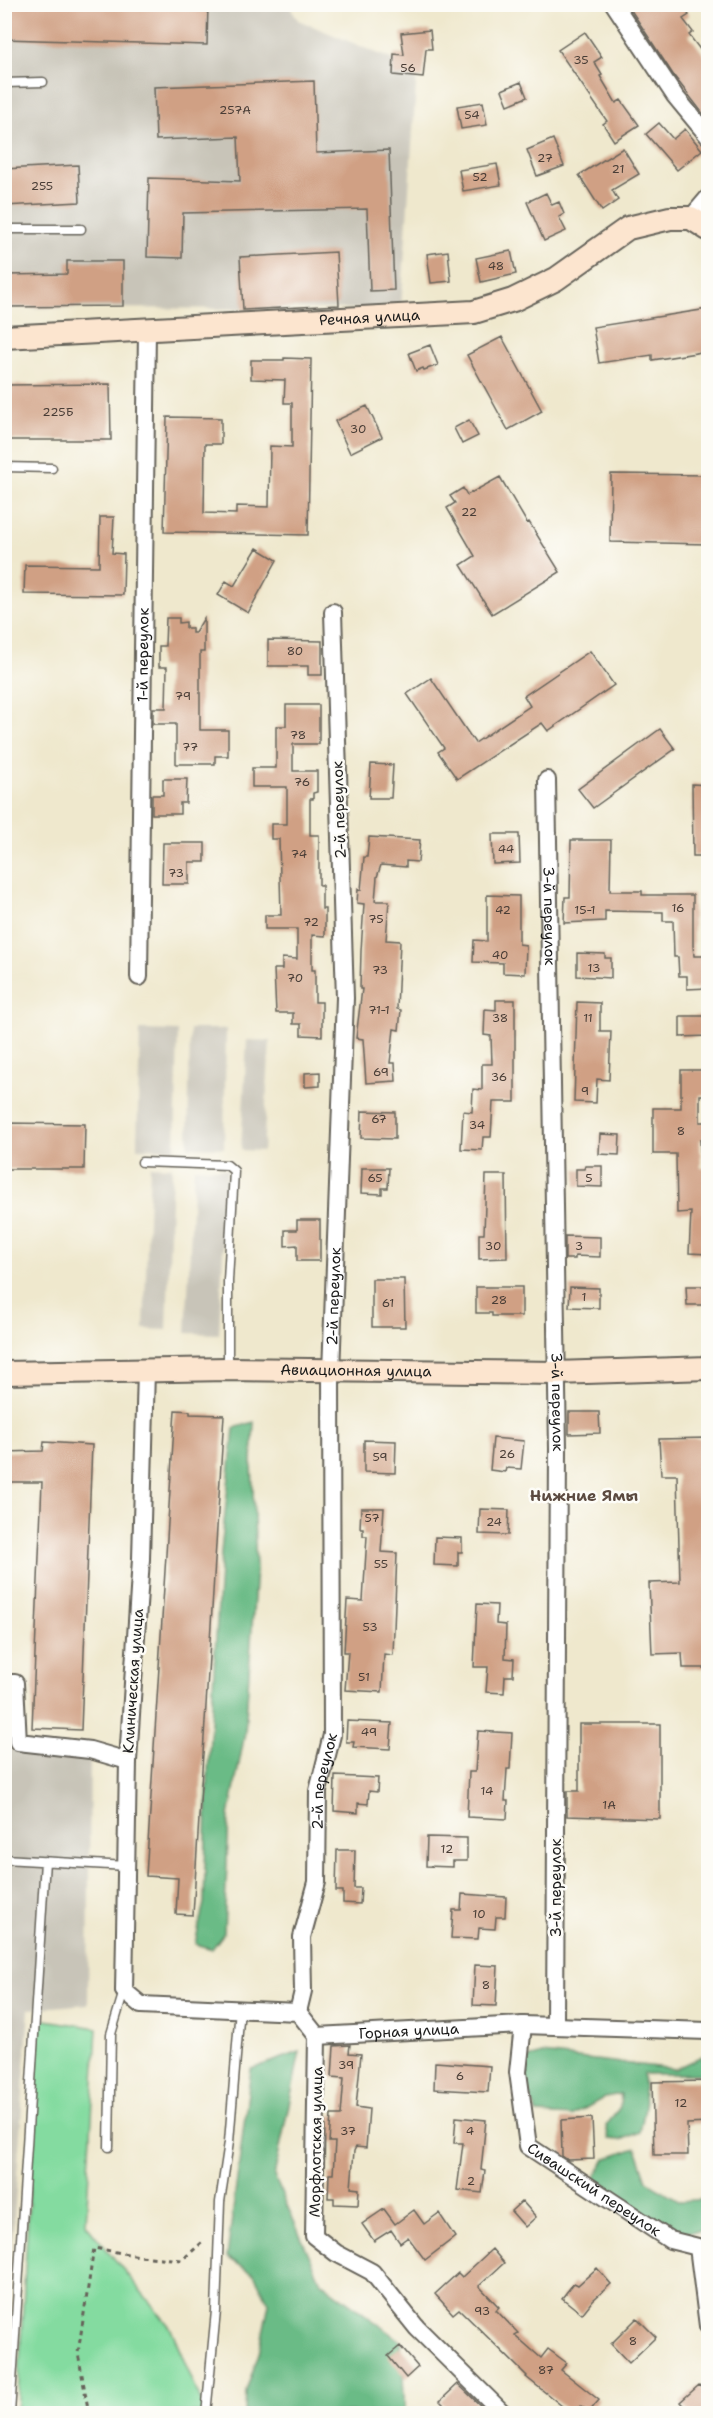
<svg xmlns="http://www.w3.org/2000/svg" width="713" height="2418" font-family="'Shantell Sans',sans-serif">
<rect width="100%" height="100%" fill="#fdfcf7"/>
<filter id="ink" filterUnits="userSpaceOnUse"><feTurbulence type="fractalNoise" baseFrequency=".0167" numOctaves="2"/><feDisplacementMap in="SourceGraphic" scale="12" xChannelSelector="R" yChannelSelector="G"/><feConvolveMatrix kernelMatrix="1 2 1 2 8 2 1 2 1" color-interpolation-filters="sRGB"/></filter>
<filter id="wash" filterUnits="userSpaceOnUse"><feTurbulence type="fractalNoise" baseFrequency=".008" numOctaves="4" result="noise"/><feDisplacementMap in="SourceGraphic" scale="24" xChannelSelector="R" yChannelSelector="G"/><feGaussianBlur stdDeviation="1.35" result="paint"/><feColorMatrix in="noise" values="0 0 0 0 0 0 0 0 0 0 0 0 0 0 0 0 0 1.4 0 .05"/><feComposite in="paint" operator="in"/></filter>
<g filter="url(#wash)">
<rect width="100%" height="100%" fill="#efe8cd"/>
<!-- industrial -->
<path fill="#c8c4b8" d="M5,5H289L298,20L417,70L401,309L5,308Z
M190,1029H226L224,1148L188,1147Z
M140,1030L178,1031L175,1149L137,1148Z
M247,1040L270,1041L263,1151L241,1150Z
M150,1166L172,1167L167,1330L144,1329Z
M194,1167L227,1169L219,1334L186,1333Z
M5,1747L90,1750L88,2004L29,2009L5,2341Z"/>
<!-- green -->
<path fill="#84dba0" stroke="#507c5e" stroke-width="1.5" d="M39,2019L97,2028L86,2224L170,2327L206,2413L17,2414Z"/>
<!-- forest -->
<path fill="#6bbb86" stroke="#446c51" stroke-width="1.5" d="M254,1422L252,1462L256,1568L245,1733L229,1816L224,1933L212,1949L195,1944L204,1903L208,1772L221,1552L234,1428Z
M300,2052L274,2176L321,2282L401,2341L405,2413H245L246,2391L259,2353L269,2303L254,2274L227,2257L251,2069Z
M542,2054L675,2069L702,2056L708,2074H643L645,2108L640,2132L621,2140L609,2139L606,2126L620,2107L621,2094L605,2097L572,2116L538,2114L524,2083L518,2062Z
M636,2148L647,2180L653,2185L680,2201L708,2199V2231L669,2232L593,2181L605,2159Z"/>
<g id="blocks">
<!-- building -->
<path fill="#d0a084" d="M4,4H208L207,45L4,39Z
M627,4H681L689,15L683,19L693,32L689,35L708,60V120L674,76Z
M430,30L432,49H426L423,78L393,75L394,54L404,55L401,33Z
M585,32L602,57L594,62L602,75L600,76L616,103L621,100L639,125L614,141L603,124L607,121L558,50Z
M314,81L316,153L389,150L394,290L370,291L367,209L183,213L182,258L147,257L149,178L240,181L238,137L156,140L154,87Z
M521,82L527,97L508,105L502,90Z
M483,102L487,125L461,129L457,106Z
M659,123L673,139L685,129L702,150L677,170L646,134Z
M553,139L564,166L537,176L527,150Z
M623,148L639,174L612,190L618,200L602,211L579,175Z
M497,164L501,185L463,191L459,170Z
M78,165L80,202L4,206V169Z
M546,193L552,205L559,202L564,214L559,217L566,231L544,241L527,202Z
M448,251L451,281L431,283L427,254Z
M511,251L516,274L481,282L476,258Z
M336,252L339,305L243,310L240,257Z
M67,261H123V306L4,307V275L67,274Z
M708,309V351L652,360V355L599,363L593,327Z
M502,337L542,411L508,430L467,355Z
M430,345L438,365L424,370L423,368L416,371L409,353Z
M284,358L311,359L308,535L164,532L167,417L221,418V444H205L204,513L236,514V506L269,507L270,446L292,447V403H284L285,380L251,379V360H284Z
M110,384L111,440H4V385Z
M367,406L382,437L350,453L335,421Z
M469,420L478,436L462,444L454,428Z
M611,474L708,475V544L610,542Z
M500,477L527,523L529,522L560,572L492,614L461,565L475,556L447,508L455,503L450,496L463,488L467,495Z
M100,517H114L112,553L124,554L123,595L24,594L25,565L99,566Z
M257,548L277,560L248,613L218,595L226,581L234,586Z
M166,618H179V623L186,622V628H192V633H195L204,618V652H200V730H228V756H215V764H176V724H153V708H166L167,667H159V646H165Z
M268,640L322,641V675H308V666H268Z
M590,651L614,685L548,731L542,723L457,779L438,752L444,748L407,694L431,678L475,743L530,706L524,696Z
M286,705H319V744H293V771H317V792L313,793V799H310V835H319V885H322V909H325V936L312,935V970H315V1002H322V1036L301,1035V1024H293V1013H276L274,969H282V958L297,959V929H265V915H281L279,839H271V824H287V787H252V768H276V726H286Z
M660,729L675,749L593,808L578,789Z
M371,764L393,765L391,798H369Z
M163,779H187L186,803H180V814H152V795H163Z
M692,784L708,785V856H693Z
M492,834H519L520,863L493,864Z
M369,837L420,840L418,862L406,861V867L381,865L377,877L375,901H389L386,940L400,941L397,1009L401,1010L399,1030L394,1029L390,1063H395L396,1081L366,1083L363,1039L356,1038L362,989H360L361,951L364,904L357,903L358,889L361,890L364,857H367Z
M571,840H611L610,891H642V895H693V946L694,956H708V988L687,989V976H679L678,957H674L673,921H663V912L605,911V921L564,923L565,897H570Z
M163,843H205V862H189V884H162Z
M487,895L519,896V944L526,945L525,974L503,973V963L473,962L474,940L487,941Z
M577,953L605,954V958H611V978L577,976Z
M496,1000H515V1102H493L491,1137H483L482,1150L461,1149L463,1111L472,1112L473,1089L482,1090V1064H492L491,1036L484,1035L485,1009L496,1010Z
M577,1002L600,1003V1031H611L609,1080L597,1079L596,1103L574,1102Z
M680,1016H708V1036L680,1037Z
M681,1070H708V1095H700V1122H708V1140H700L701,1168H708V1254L689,1253L691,1212L677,1213L676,1154H653V1108H681Z
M320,1072V1086L305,1087V1073Z
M362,1111L395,1112V1139L361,1138Z
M4,1123L85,1124L84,1169H4Z
M600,1134L620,1135L619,1155L599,1154Z
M585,1166H602V1187L576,1186V1169H584Z
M362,1168H389L388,1188H382V1194L361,1193Z
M486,1175H506L507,1258L479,1259V1234H484Z
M297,1220H320V1261H297V1245L285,1246V1230H297Z
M565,1236L600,1237V1257L575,1256V1259H565Z
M372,1279H404L405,1327H372Z
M686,1286H708V1305H687Z
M476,1287H522V1316H492V1313H476Z
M570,1287L599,1288V1308L569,1307Z
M175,1410L190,1411V1414L224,1415L193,1915L176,1914L178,1878L146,1876Z
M569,1412H599L600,1433L569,1434Z
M493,1438L524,1441L521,1469L506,1468L505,1472L490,1470Z
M708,1438V1668H683L682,1653L652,1654L649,1583L680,1582L677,1475H661L659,1439Z
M364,1440L396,1441L395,1473L364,1472Z
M44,1442L92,1445L81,1730L32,1728L42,1482H4V1452L43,1451Z
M361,1508H384L381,1552L397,1553L393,1655L384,1654L382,1692L345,1690L348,1652H344L347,1600L363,1601L367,1536H363V1528H360Z
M480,1509L509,1510L508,1535L479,1534Z
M435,1537L462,1538V1552H458V1566L434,1565Z
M477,1604L497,1605L496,1624L506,1625L505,1658L514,1659L513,1676H505L504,1693L486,1692L488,1667H474Z
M347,1721L392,1723L390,1749L353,1747L354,1742H346Z
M579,1724H660V1819L567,1816V1791H579Z
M478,1731L512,1733L510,1769H507L505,1801H508L507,1819L467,1817L469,1772H475Z
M335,1776L378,1778L377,1792L369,1791L368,1804L358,1803V1813L334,1811Z
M427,1837L467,1838V1861H453V1867L426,1866Z
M337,1850H355L354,1888H361L360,1904L343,1903V1891H336Z
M462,1894L506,1897L505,1917H496L495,1929L479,1928L478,1939L451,1938L453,1910H461Z
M475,1965L498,1966L496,2006L473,2005Z
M350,2045L349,2053L361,2054L356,2107L369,2109L366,2148L356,2147L354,2151L351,2188L359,2189L358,2205L334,2204V2198H328L329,2174H333L335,2142H329L331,2115H341L344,2078L332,2077L334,2046Z
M435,2062L490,2066L488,2092L434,2089Z
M708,2081V2123L687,2124L688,2155H654L652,2082Z
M456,2117L486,2120L481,2170L485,2171L482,2193L457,2190L463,2143H454Z
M592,2118L594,2159L568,2160L562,2156L561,2120Z
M522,2201L536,2217L525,2227L511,2211Z
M384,2209L395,2224L414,2210L424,2224L439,2213L455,2237L425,2260L408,2237L400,2243L391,2230L374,2241L362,2224Z
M492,2249L504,2263L479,2286L499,2307L496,2310L518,2333L515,2335L541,2358L548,2349L567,2363L561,2370L599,2400L589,2412L581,2406L575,2414H572L526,2377L527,2376L459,2309L453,2314L435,2294L458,2273L462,2277Z
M597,2268L611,2284L593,2300L582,2314L562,2298L574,2283L578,2285Z
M637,2318L656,2337L629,2363L611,2344Z
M400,2346L418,2367L406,2378L388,2356Z
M458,2384L489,2414H453L440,2401Z
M699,2385L708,2395V2414H691L680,2402Z"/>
</g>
</g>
<g filter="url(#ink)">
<use href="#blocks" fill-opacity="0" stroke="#66635a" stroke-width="1.5"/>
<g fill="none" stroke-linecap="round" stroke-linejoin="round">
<!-- lane casing -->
<g stroke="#66635a" stroke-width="11">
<path id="lane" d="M4,83L43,82
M4,229H81
M4,467L52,468
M142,1162L227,1165L234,1171L228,1281V1369
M4,1859L127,1866
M109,2147L111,2034L124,1991
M10,2414L45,1861
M206,2414L216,2311L220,2202L229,2142L240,2008"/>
</g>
<!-- street casing -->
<g stroke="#66635a" stroke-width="20">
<g id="street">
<path d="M614,4L675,96L708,136"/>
<path d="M691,218L708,198"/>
<path id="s1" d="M547,780L558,1449L555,2025"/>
<path id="s2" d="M139,977L147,330"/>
<path d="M146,1370L141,1559L128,1761L124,1991L141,2005L298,2012L317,2036"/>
<path d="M4,1683H15L18,1742L90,1750L128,1761"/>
<path id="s3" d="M298,2012L303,1991L302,1937L317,1882L318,1791L332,1735L331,1372L345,998L333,612"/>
<path id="s4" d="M523,2025L518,2072L528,2146L670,2240L698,2247L708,2326"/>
<path d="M317,2036L314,2236L336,2253L372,2272L417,2328L504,2414"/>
<path id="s5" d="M317,2036L523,2025L708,2031"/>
</g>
</g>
<!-- secondary casing -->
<g stroke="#66635a" stroke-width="26">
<g id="secondary">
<path id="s6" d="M4,337L474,312L513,300L556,279L628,228L670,218H691L708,229"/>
<path id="s7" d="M4,1373L228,1369L556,1373L708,1368"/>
</g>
</g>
<!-- path -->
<path stroke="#66635a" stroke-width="3" stroke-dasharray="4.5 4.5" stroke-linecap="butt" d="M89,2414L78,2353L94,2248L139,2256L182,2260L205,2240"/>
<!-- lane -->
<use href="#lane" stroke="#fff" stroke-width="8"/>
<!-- street -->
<use href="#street" stroke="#fff" stroke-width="16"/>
<!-- secondary -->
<use href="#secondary" stroke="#fce5cf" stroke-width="22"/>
</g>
</g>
<g text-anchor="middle" stroke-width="5" stroke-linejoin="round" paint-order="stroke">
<!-- number labels -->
<g font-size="12" fill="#493d36">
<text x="581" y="64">35</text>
<text x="408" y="72">56</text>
<text x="235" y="114">257А</text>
<text x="472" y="119">54</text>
<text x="545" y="162">27</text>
<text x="618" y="173">21</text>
<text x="480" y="181">52</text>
<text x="42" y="190">255</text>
<text x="496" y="270">48</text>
<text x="58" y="416">225Б</text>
<text x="358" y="433">30</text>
<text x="469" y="516">22</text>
<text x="295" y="655">80</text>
<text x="183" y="700">79</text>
<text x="298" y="739">78</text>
<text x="190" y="751">77</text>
<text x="302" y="786">76</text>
<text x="506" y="853">44</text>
<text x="299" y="858">74</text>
<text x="176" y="877">73</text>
<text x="678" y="912">16</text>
<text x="503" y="914">42</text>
<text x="585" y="914">15-1</text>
<text x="376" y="923">75</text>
<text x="311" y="926">72</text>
<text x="500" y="959">40</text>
<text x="594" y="972">13</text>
<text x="380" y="974">73</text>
<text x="295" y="982">70</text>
<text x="379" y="1014">71-1</text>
<text x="500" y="1022">38</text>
<text x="588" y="1022">11</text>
<text x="381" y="1076">69</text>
<text x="499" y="1081">36</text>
<text x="585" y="1095">9</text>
<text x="379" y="1123">67</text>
<text x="477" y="1129">34</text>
<text x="681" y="1135">8</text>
<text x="375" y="1182">65</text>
<text x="589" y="1182">5</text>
<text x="493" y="1250">30</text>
<text x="579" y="1250">3</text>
<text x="584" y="1301">1</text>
<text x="499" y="1304">28</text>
<text x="388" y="1307">61</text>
<text x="507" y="1458">26</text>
<text x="380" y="1461">59</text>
<text x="372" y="1522">57</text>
<text x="494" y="1526">24</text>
<text x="381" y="1568">55</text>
<text x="370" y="1631">53</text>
<text x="364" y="1681">51</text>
<text x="369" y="1736">49</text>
<text x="487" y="1795">14</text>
<text x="609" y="1809">1А</text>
<text x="447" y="1853">12</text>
<text x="479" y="1918">10</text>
<text x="486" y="1989">8</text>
<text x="346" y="2069">39</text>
<text x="460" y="2080">6</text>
<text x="681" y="2107">12</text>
<text x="348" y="2135">37</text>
<text x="470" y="2135">4</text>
<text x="471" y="2185">2</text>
<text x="482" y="2315">93</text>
<text x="633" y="2345">8</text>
<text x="546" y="2374">87</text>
</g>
<!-- street labels -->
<g font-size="15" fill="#1c1c1c" stroke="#fdfcf7">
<text dy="5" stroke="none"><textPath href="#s6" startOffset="366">Речная улица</textPath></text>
<text dy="5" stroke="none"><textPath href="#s2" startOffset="322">1-й переулок</textPath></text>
<text transform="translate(339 810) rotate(-92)" y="5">2-й переулок</text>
<text dy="5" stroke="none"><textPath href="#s1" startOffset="136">3-й переулок</textPath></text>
<text dy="5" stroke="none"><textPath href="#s3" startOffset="720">2-й переулок</textPath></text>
<text dy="5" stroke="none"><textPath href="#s7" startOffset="352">Авиационная улица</textPath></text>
<text dy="5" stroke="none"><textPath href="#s1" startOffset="622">3-й переулок</textPath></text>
<text transform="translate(133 1681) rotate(-86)" y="5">Клиническая улица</text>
<text dy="5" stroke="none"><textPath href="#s3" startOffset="234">2-й переулок</textPath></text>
<text transform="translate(556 1888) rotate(-90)" y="5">3-й переулок</text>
<text dy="5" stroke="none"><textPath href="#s5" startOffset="92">Горная улица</textPath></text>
<text transform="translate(316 2142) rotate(-89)" y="5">Морфлотская улица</text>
<text dy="5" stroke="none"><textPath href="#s4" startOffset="201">Сивашский переулок</textPath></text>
</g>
<!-- neighbourhood labels -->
<g font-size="16" font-weight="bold" fill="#5b4a40" stroke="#fdfcf7">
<text x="584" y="1501">Нижние Ямы</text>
</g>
</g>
<!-- margin -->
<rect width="713" height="2418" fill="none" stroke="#fdfcf7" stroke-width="24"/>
</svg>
